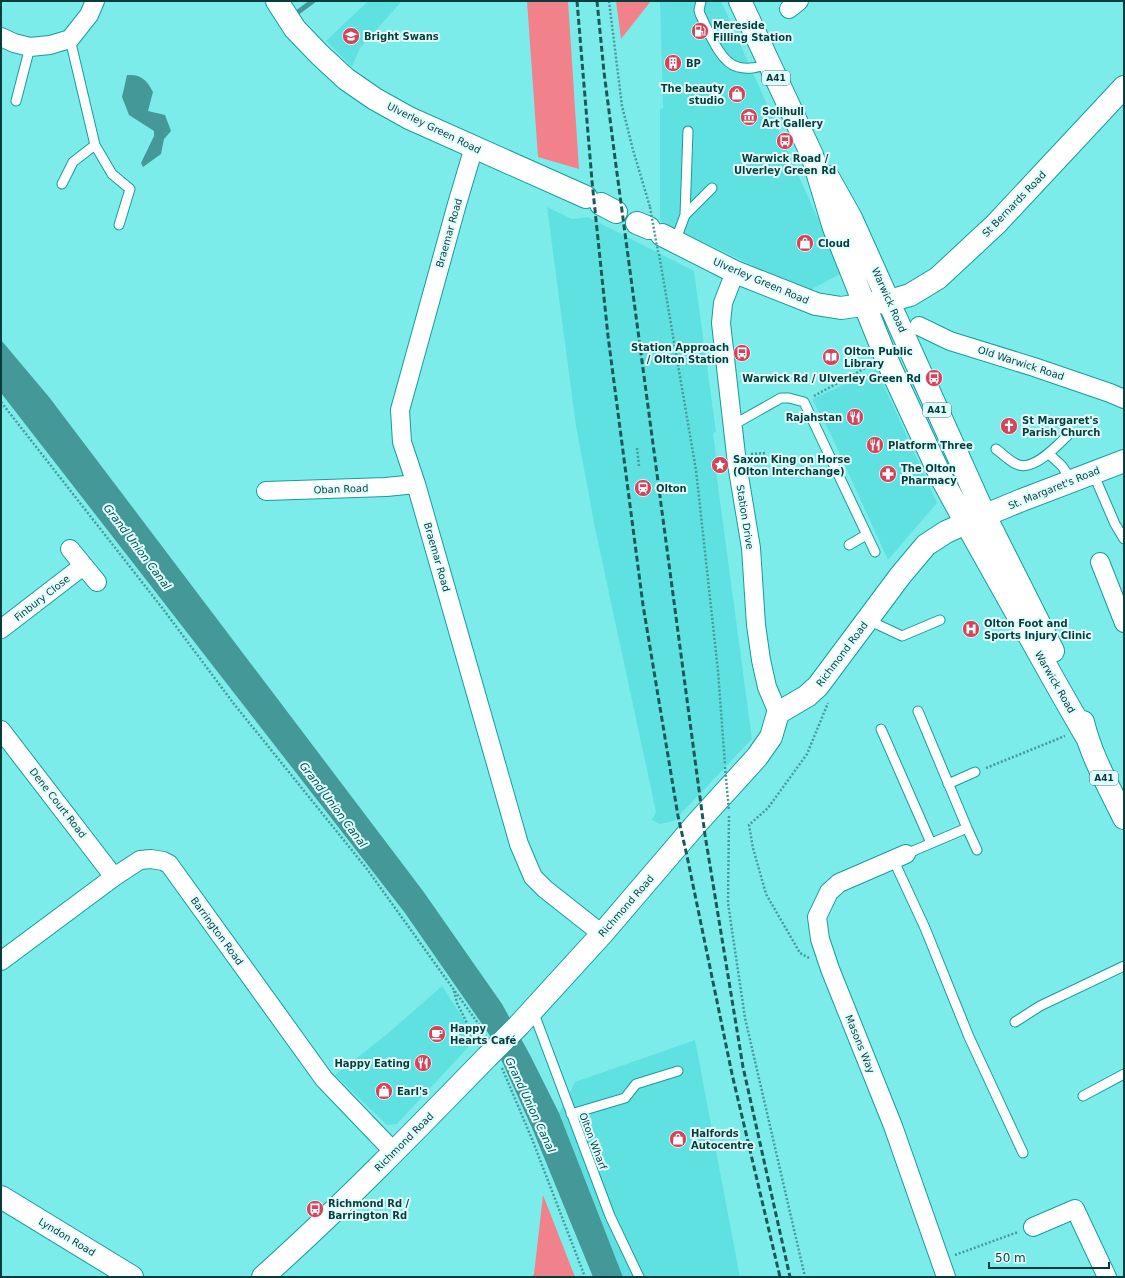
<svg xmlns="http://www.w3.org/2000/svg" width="1125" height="1278" font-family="'DejaVu Sans',sans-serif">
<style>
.built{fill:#60e1e1}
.forest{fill:#f1828c}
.water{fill:#449998}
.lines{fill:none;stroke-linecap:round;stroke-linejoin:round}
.stream{stroke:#449998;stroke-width:5}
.lane-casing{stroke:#199b9c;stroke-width:11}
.street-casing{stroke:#199b9c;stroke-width:20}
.secondary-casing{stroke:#199b9c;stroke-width:24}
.highway-casing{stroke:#199b9c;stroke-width:24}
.path{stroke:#469a99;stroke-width:2.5;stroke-dasharray:2 2;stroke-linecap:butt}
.lane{stroke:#fff;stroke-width:9}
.street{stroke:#fff;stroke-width:18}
.secondary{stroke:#fff;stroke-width:22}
.highway{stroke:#fff;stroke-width:22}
.rail{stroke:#1b5959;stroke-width:3;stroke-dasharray:6 3;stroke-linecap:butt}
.secondary-bridge-casing{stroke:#199b9c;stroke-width:24;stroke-linecap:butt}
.path-bridge{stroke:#469a99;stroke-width:2.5;stroke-dasharray:2 2;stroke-linecap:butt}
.secondary-bridge{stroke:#fff;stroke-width:22}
.labels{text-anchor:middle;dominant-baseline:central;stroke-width:4;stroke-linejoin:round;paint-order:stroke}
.shield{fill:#e1fefe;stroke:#497676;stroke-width:1}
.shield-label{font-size:9px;font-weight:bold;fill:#083c3c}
.poi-label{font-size:10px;font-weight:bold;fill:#083c3c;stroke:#e1fefe;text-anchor:start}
.street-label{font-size:10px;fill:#083c3c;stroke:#e1fefe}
.water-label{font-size:11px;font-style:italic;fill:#055252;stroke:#e1fefe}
</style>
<rect width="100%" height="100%" fill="#7ceceb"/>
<path class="built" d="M368,1H402L360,48L352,67L326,41Z
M660,1H721L842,273L810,290L768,273L660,221V109L663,108Z
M547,207L572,219L588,217L694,271L716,432L713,433L718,471H716L752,739L674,821L660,824L652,820L656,812L595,528L576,426Z
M877,370L937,503L888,560L831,435L812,399Z
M442,986L472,1032L473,1042L397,1124L387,1125L335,1075L386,1035Z
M695,1040L740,1277H623L559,1113L575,1082Z"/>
<path class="forest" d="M527,1H568L579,169L538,157Z
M616,1H651L621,39Z
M543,1195L575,1277H532L534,1274Z"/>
<path class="water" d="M127,75C141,74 147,80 153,92L148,111L165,115L171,131L164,139L161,154L143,167L141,163L154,136V131L129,115L122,97Z
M1,340L49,397L423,891L502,1004L530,1055L559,1113L623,1277H593L532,1128L491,1037L405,913L1,393Z"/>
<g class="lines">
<path class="stream" d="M298,12L313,1"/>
<defs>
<path id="lane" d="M701,1L699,10L700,14C708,30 720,63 738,67C749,70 759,67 769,64
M16,101L30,47
M95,145L112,174L130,189L119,225
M62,184L73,162L95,145L70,39
M685,215L712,188
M675,242L685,215L688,131
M733,425L781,398H789L804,402L875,552
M996,449C1003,454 1011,463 1019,465C1035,470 1058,445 1068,435
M1049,454L1062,466L1072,481
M1093,473L1115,524L1124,539
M849,545L866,535
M868,620L902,636L940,620
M918,711L967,828L977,850
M881,729L931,843
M948,784L975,772
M906,854L967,828
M893,859L925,928L969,1037L1023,1153
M533,1011L610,1216L639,1277
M1015,1022L1040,1006L1124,966
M1083,1096L1124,1074
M571,1114L625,1098L636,1084L678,1071"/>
<path id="street" d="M789,9L799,1
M1,37L14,43L30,47L50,45L70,39L89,15L95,1
M474,147L457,204L400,410L402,442L416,484L519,844L533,877L545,889L602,934
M735,272L723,303L721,323L737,464L751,548L756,625L761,660L767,687L778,713
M919,326L950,341L1034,367L1110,393L1124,399
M266,491L386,487L416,484
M70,549L97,582
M1100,562L1124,623
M1,629L83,566
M1,730L114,877
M906,854L839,883L829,892L817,917L820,939L830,969L893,1126L946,1277
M1,961L114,877L140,860L151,859L163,861L169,864L324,1079L394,1152
M1033,1227L1075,1209L1107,1277"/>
<path id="secondary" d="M277,1L295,29L320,55L346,79L375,99L409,118L586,197
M601,204L616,212
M637,223L649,228
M662,235L735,272L816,304L841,308L889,301L910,295L938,278L996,224L1124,87
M519,1025L602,934L697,823L757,757L771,737L778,713L807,696L818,686L900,576L926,545L946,532L966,523L1022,500L1124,461
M1,1197L132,1277
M263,1277C341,1207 414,1132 487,1057"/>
<path id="highway" d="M740,1L812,155L834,228L886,358L941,477L966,523L1059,689L1086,736
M828,177L851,218L985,516L1053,651
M1083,722C1091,756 1109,787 1124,818"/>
</defs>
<use href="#lane" class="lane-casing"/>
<use href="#street" class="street-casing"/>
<use href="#secondary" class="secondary-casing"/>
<use href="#highway" class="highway-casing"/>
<path class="path" d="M609,1L622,106L633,150L650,207
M659,254L696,470L718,671L725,765
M814,396L869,366
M1,402L163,609L234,704L367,869L485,1033
M637,448L639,466
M751,454L765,453
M986,768L1065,736
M729,816L728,903L745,1018L805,1277
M809,958L800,953L766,894L753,848L749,825L768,808L807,754L828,703
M454,991L457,1003L470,1029L473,1045
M502,1068L532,1139L585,1277
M955,1255L1018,1232"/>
<use href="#lane" class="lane"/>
<use href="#street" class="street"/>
<use href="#secondary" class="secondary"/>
<use href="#highway" class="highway"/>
<path class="rail" d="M577,1L592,181L608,336L643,605L678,816L687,856L732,1074L780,1277
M597,1L604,72L615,158L705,835L743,1067L790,1277"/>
<defs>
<path id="secondary-bridge" d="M487,1057L519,1025"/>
</defs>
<use href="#secondary-bridge" class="secondary-bridge-casing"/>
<path class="path-bridge" d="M650,207L658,252
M725,767L729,811"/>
<use href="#secondary-bridge" class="secondary-bridge"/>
</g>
<defs>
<symbol id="fuel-disc" viewBox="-11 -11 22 22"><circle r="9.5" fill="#d4445b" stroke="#e1fefe"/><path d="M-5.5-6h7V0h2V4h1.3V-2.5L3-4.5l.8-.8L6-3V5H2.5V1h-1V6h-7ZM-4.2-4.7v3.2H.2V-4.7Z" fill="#fff"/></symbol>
<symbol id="school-disc" viewBox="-11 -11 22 22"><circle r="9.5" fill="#d4445b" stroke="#e1fefe"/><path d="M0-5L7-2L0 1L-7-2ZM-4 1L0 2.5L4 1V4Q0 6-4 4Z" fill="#fff"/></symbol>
<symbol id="building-disc" viewBox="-11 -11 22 22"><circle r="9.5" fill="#d4445b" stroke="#e1fefe"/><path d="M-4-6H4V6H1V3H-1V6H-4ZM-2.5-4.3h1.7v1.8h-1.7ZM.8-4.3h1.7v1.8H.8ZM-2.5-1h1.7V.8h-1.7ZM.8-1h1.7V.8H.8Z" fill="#fff"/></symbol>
<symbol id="shop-disc" viewBox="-11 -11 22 22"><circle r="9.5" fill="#d4445b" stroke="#e1fefe"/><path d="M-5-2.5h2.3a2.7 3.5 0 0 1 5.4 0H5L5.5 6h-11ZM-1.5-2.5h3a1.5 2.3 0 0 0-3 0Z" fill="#fff"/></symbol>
<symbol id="museum-disc" viewBox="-11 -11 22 22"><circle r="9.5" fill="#d4445b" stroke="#e1fefe"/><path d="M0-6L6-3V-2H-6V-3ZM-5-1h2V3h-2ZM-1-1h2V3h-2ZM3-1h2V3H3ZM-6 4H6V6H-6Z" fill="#fff"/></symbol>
<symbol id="bus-disc" viewBox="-11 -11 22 22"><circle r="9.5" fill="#d4445b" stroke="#e1fefe"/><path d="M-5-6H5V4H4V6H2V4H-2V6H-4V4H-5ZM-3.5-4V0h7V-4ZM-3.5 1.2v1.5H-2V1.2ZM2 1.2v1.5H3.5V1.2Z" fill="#fff"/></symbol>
<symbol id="library-disc" viewBox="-11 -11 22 22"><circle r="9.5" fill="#d4445b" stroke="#e1fefe"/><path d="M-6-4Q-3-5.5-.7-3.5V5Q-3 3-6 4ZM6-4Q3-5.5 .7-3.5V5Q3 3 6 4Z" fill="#fff"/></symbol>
<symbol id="restaurant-disc" viewBox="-11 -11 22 22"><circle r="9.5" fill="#d4445b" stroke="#e1fefe"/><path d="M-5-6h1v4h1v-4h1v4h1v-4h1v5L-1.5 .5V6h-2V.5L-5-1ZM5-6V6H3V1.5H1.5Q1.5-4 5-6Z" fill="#fff"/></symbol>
<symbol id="church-disc" viewBox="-11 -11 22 22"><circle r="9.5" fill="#d4445b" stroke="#e1fefe"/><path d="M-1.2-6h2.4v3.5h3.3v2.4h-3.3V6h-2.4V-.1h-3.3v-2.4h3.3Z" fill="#fff"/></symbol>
<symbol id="sight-disc" viewBox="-11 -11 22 22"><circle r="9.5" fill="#d4445b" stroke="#e1fefe"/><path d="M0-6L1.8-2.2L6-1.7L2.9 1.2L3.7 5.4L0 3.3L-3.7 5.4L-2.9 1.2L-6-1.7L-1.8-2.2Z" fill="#fff"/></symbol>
<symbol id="pharmacy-disc" viewBox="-11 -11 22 22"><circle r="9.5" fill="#d4445b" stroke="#e1fefe"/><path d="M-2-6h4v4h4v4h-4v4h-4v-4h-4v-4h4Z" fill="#fff"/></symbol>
<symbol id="station-disc" viewBox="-11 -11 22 22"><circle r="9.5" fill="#d4445b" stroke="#e1fefe"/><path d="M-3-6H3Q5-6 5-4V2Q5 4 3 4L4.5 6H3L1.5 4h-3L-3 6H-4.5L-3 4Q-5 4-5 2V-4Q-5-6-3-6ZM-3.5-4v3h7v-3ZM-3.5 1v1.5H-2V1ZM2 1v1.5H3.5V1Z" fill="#fff"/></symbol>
<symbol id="hospital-disc" viewBox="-11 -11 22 22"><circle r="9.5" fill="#d4445b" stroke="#e1fefe"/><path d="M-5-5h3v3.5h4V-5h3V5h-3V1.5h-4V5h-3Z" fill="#fff"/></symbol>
<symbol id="cafe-disc" viewBox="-11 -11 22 22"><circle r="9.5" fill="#d4445b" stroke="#e1fefe"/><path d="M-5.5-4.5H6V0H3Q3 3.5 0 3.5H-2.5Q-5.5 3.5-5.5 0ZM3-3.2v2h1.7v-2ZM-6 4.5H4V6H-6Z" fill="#fff"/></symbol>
</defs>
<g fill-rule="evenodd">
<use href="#fuel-disc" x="690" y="21" width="20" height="20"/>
<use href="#school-disc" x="341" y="26" width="20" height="20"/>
<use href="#building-disc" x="663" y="53" width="20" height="20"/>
<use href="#shop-disc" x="727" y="84" width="20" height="20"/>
<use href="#museum-disc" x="739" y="107" width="20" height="20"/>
<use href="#bus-disc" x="775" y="131" width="20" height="20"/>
<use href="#shop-disc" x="795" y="233" width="20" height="20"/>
<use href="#bus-disc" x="732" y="343" width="20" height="20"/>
<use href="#library-disc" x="821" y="347" width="20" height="20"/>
<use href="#bus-disc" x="924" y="368" width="20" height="20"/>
<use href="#restaurant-disc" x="845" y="407" width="20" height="20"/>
<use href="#church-disc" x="999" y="416" width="20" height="20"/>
<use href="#restaurant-disc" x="865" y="435" width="20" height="20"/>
<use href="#sight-disc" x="710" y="455" width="20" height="20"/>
<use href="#pharmacy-disc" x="878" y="464" width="20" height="20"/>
<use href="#station-disc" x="633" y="478" width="20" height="20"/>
<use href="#hospital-disc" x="961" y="619" width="20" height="20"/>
<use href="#cafe-disc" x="427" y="1024" width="20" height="20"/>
<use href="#restaurant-disc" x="413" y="1053" width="20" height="20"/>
<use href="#shop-disc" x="374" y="1081" width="20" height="20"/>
<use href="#shop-disc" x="668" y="1129" width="20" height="20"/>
<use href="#bus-disc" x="305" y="1199" width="20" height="20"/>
</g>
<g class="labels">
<g class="shield">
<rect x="762" y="71" width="28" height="14" rx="3"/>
<rect x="923" y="403" width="28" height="14" rx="3"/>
<rect x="1090" y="771" width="28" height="14" rx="3"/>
</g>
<g class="shield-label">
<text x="776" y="78">A41</text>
<text x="937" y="410">A41</text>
<text x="1104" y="778">A41</text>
</g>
<g class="poi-label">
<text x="713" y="25">Mereside<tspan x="713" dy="12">Filling Station</tspan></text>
<text x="364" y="36">Bright Swans</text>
<text x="686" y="63">BP</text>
<text x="724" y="88" text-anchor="end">The beauty<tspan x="724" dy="12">studio</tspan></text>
<text x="762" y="111">Solihull<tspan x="762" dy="12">Art Gallery</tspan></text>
<text x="785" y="158" text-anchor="middle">Warwick Road /<tspan x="785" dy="12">Ulverley Green Rd</tspan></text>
<text x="818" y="243">Cloud</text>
<text x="729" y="347" text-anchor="end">Station Approach<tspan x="729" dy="12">/ Olton Station</tspan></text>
<text x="844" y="351">Olton Public<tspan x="844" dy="12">Library</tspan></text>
<text x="921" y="378" text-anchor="end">Warwick Rd / Ulverley Green Rd</text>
<text x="842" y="417" text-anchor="end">Rajahstan</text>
<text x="1022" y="420">St Margaret's<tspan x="1022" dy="12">Parish Church</tspan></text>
<text x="888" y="445">Platform Three</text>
<text x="733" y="459">Saxon King on Horse<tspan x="733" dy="12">(Olton Interchange)</tspan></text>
<text x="901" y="468">The Olton<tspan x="901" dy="12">Pharmacy</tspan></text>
<text x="656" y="488">Olton</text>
<text x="984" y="623">Olton Foot and<tspan x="984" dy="12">Sports Injury Clinic</tspan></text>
<text x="450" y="1028">Happy<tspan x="450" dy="12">Hearts Café</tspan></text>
<text x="410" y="1063" text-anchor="end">Happy Eating</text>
<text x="397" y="1091">Earl's</text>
<text x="691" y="1133">Halfords<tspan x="691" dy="12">Autocentre</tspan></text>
<text x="328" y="1203">Richmond Rd /<tspan x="328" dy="12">Barrington Rd</tspan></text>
</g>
<g class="street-label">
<text transform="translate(434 128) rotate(26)">Ulverley Green Road</text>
<text transform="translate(1014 204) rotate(-46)">St Bernards Road</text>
<text transform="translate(449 233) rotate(-74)">Braemar Road</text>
<text transform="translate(761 281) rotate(23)">Ulverley Green Road</text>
<text transform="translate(889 300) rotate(66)">Warwick Road</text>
<text transform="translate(1021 363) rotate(18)">Old Warwick Road</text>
<text transform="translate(1054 488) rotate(-22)">St. Margaret's Road</text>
<text transform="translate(341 489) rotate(-2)">Oban Road</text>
<text transform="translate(745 517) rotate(81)">Station Drive</text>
<text transform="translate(437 557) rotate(74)">Braemar Road</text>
<text transform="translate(42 598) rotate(-38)">Finbury Close</text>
<text transform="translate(842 654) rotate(-53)">Richmond Road</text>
<text transform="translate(1055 682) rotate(60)">Warwick Road</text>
<text transform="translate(58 803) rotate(52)">Dene Court Road</text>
<text transform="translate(626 906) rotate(-49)">Richmond Road</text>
<text transform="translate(217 931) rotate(54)">Barrington Road</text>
<text transform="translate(860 1044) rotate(68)">Masons Way</text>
<text transform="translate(593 1141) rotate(69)">Olton Wharf</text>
<text transform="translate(404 1142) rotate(-45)">Richmond Road</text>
<text transform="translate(67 1237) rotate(31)">Lyndon Road</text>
</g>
<g class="water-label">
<text transform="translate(137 547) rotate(53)">Grand Union Canal</text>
<text transform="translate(333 805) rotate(53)">Grand Union Canal</text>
<text transform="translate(530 1105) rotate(65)">Grand Union Canal</text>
</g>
</g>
<rect width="1125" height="1278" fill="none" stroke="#083c3c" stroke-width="4"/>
<path d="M989 1262v6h120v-6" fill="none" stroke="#083c3c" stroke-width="2"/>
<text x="995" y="1262" font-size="12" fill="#083c3c" stroke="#e1fefe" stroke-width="3" paint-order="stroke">50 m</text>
</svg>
